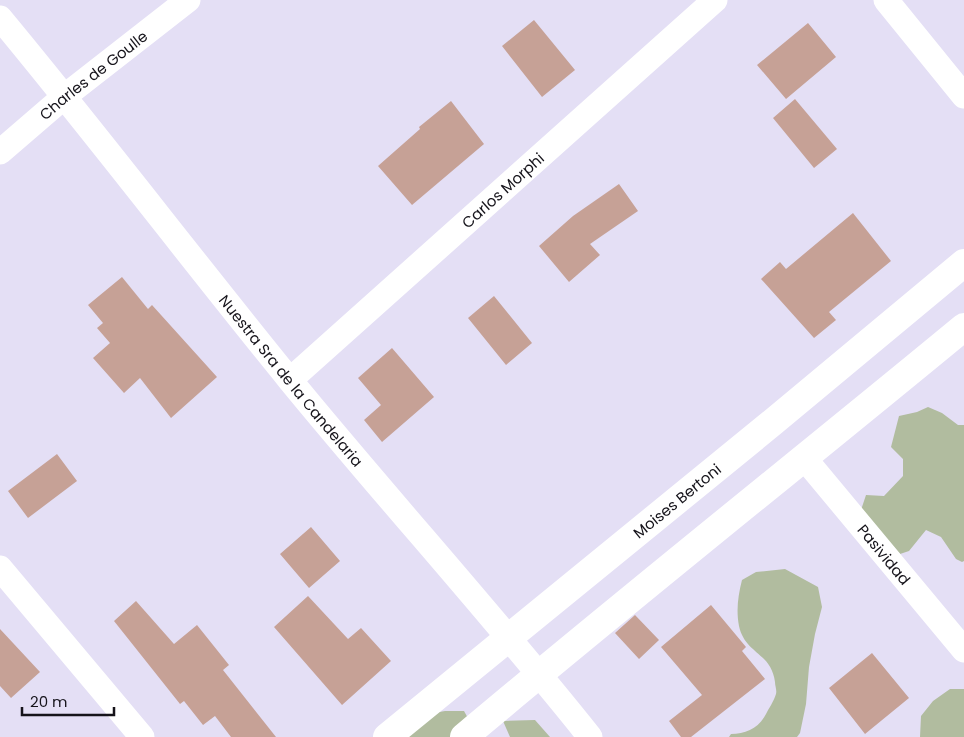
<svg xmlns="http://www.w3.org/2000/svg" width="964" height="737" font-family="Poppins,sans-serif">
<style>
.green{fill:#b1bc9f}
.building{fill:#c6a196}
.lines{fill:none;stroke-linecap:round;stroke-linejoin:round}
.minor{stroke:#fff;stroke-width:25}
.tertiary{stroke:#fff;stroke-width:28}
.labels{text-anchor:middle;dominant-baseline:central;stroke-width:4.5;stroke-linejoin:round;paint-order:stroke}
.street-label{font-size:15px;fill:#15131a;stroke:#e4dff5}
</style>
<rect width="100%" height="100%" fill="#e4dff5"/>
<path class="green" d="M928,407L942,413L958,425H964V561L962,562L956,559L941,537L926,530L909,551L900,554L861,510L866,495L884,496L903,476V459L891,447L899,416L917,412Z
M785,569L818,587L822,607L815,634L809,667L806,704L800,733L797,737H729L731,734C746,734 759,728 766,714C769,708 774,701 776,694C777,690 775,686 775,682C771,652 745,654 739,626C736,610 738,596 742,580L756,572Z
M950,689H964V737H920L921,716L933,701Z
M445,711H464L469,720L461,737H375L423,715Z
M535,720L550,737H510L503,721Z"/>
<path class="building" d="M534,20L575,70L542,97L502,46Z
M808,23L836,57L786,99L757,65Z
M795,99L837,149L814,168L773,118Z
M451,101L484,144L412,205L378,166L420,129L419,127Z
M619,184L638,211L590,244L600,255L569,282L539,246L573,216Z
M853,213L891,261L829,312L836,320L814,338L761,279L780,262L786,269Z
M122,277L148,309L152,305L217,377L171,418L140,378L124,393L93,358L110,343L97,328L103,323L88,305Z
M494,296L532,343L506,365L468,318Z
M392,348L434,397L382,442L364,420L381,405L358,378Z
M57,454L77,481L28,518L8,491Z
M311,527L340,561L309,588L280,554Z
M308,596L348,639L361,628L391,661L342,705L274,627Z
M136,601L174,644L197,625L229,665L223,670L276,737H231L215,716L203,725L184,701L180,704L114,621Z
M711,605L746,647L742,651L765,679L691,737H681L669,721L702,695L661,647Z
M635,615L659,640L639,659L615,633Z
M0,629L40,672L11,698L0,686Z
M872,653L909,698L865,734L829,688Z"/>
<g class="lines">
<g class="minor">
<path d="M886,0L964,96"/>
<path id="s1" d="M0,18C98,136 192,260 289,379C388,500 493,615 590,737"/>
<path id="s2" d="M0,152L65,96L188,0"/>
<path id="s3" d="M290,380L715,0"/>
<path id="s4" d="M805,459L964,650"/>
<path d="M0,568L142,737"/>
</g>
<g class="tertiary">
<path id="s5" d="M387,737L773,422L964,263"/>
<path d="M464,737C629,598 798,464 964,327"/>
</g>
</g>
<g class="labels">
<g class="street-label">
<text stroke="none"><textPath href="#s2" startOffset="121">Charles de Goulle</textPath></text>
<text stroke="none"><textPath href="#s3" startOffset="285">Carlos Morphi</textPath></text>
<text stroke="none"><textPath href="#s1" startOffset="465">Nuestra Sra de la Candelaria</textPath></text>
<text stroke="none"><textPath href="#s5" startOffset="374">Moises Bertoni</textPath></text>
<text stroke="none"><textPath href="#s4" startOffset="124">Pasividad</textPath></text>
</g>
</g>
<path d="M22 707v8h92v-8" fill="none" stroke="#15131a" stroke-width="2.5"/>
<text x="30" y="707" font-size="15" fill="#15131a" stroke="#e4dff5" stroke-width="4" paint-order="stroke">20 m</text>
</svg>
